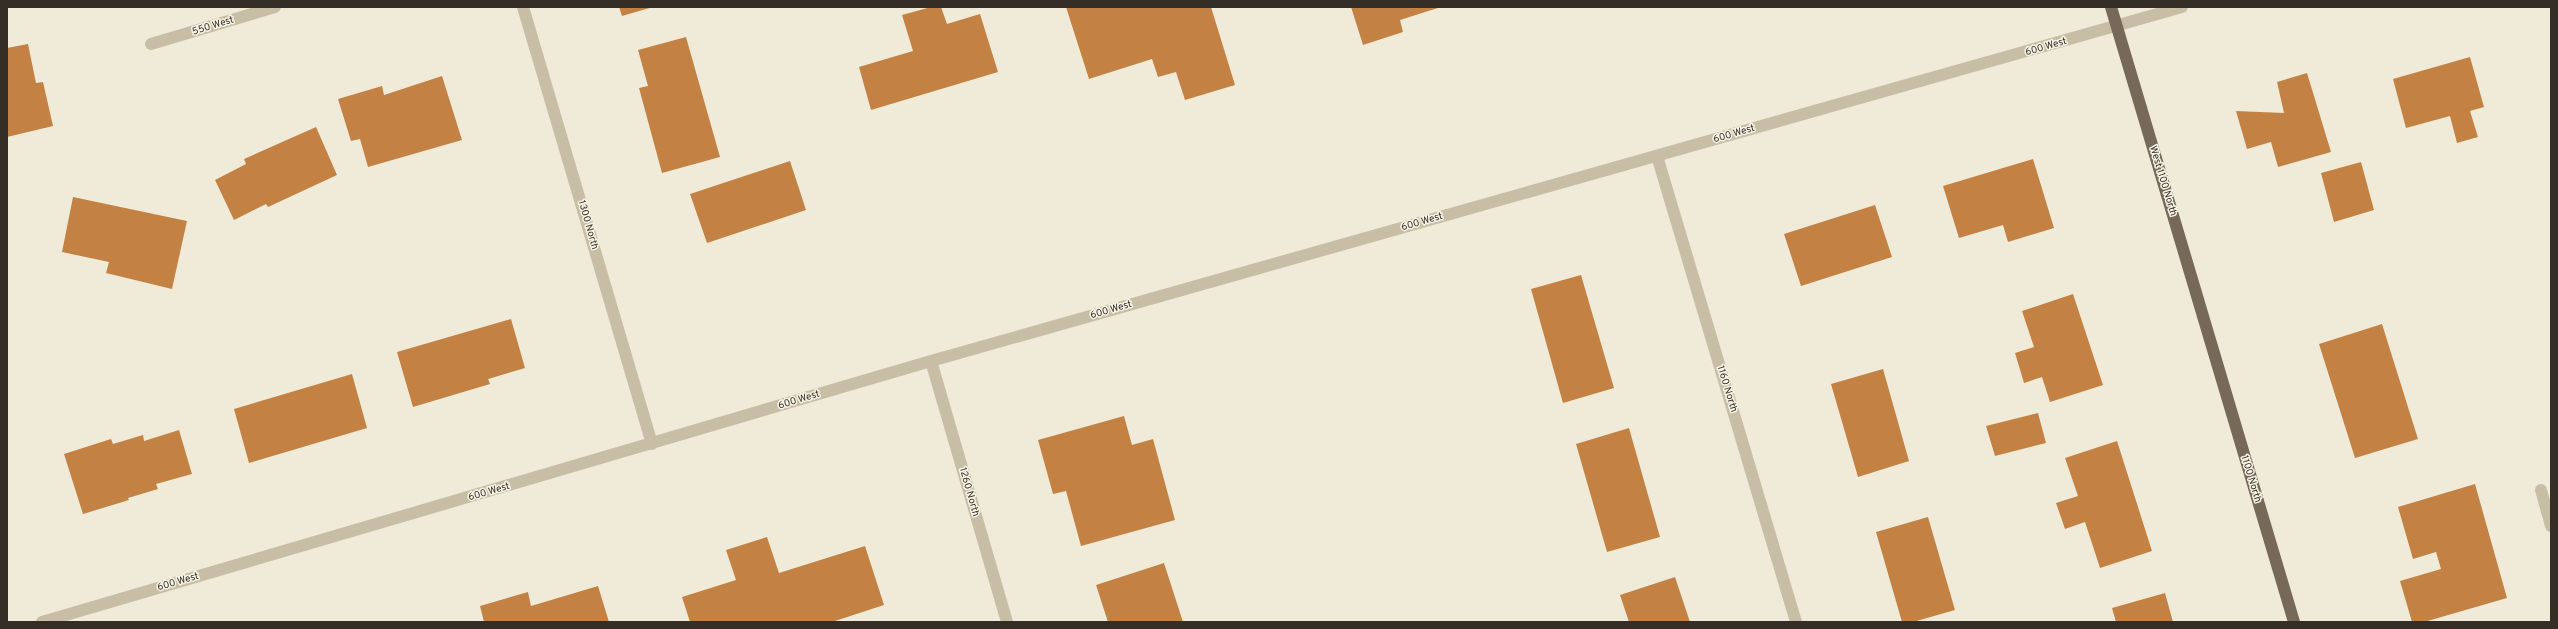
<svg xmlns="http://www.w3.org/2000/svg" width="2558" height="629" font-family="Overpass,sans-serif">
<style>
.building{fill:#c38244}
.lines{fill:none;stroke-linecap:round;stroke-linejoin:round}
.minor{stroke:#c8bea5;stroke-width:12}
.major{stroke:#766958;stroke-width:12}
.labels{text-anchor:middle;dominant-baseline:central;stroke-width:3;stroke-linejoin:round;paint-order:stroke}
.street-label{font-size:10px;fill:#342e26;stroke:#f8f4e5}
</style>
<rect width="100%" height="100%" fill="#f0ebd9"/>
<path class="building" d="M619,7H653L622,16Z
M931,7H941L947,24L980,14L998,72L871,110L859,67L913,51L902,15Z
M1066,7H1211L1235,85L1185,100L1176,72L1158,77L1152,59L1089,79Z
M1351,7H1441L1400,20L1403,32L1363,45Z
M686,37L720,157L662,173L639,88L648,86L638,50Z
M28,44L36,83L43,82L53,126L7,137V48Z
M2470,57L2484,107L2470,111L2478,137L2457,143L2450,116L2406,128L2393,79Z
M2307,73L2331,152L2278,167L2271,142L2247,149L2236,111L2284,113L2277,82Z
M442,76L462,140L368,167L360,139L351,141L338,99L382,86L384,95Z
M316,127L337,175L268,207L266,204L234,220L215,180L246,164L244,159Z
M2033,159L2054,228L2008,242L2003,225L1959,238L1943,186Z
M790,161L806,210L707,243L690,194Z
M2361,162L2374,210L2334,222L2321,173Z
M73,197L187,221L172,289L106,273L109,262L62,252Z
M1875,205L1892,257L1801,286L1784,234Z
M1581,275L1614,388L1563,403L1531,289Z
M2073,294L2103,385L2050,402L2042,377L2024,383L2015,353L2034,347L2022,311Z
M511,319L525,368L488,379L490,384L413,407L397,352Z
M2382,324L2418,439L2355,458L2319,344Z
M1883,369L1909,461L1858,477L1831,384Z
M352,374L367,428L249,463L234,409Z
M2038,413L2046,443L1995,456L1986,426Z
M1124,416L1132,445L1153,439L1175,520L1081,546L1066,491L1053,494L1038,440Z
M1629,428L1660,537L1607,552L1576,444Z
M179,430L192,474L156,484L158,489L128,498L129,500L83,514L64,454L111,439L113,444L143,435L144,441Z
M2117,441L2152,551L2100,568L2085,522L2065,529L2056,503L2078,496L2065,458Z
M2475,484L2507,598L2424,622H2412L2400,581L2441,569L2436,552L2413,559L2398,507Z
M1928,517L1955,610L1913,622H1902L1876,532Z
M767,537L779,573L865,546L884,605L832,622H690L682,597L736,580L726,550Z
M1164,563L1183,622H1108L1096,585Z
M1675,577L1690,622H1629L1620,595Z
M598,586L609,622H484L480,606L528,592L531,606Z
M2165,593L2173,622H2116L2112,608Z"/>
<g class="lines">
<path class="minor" d="M523,7L652,444
M151,44L275,7
M1657,156L1796,622
M931,361L1007,622
M2541,490L2551,526
M42,622L931,361L2182,7"/>
<path class="major" d="M2111,7L2294,622"/>
</g>
<g class="labels">
<g class="street-label">
<text transform="translate(213 26) rotate(-17)">550 West</text>
<text transform="translate(2046 47) rotate(-16)">600 West</text>
<text transform="translate(1734 134) rotate(-16)">600 West</text>
<text transform="translate(2163 181) rotate(73)">West 1100 North</text>
<text transform="translate(1422 222) rotate(-16)">600 West</text>
<text transform="translate(588 225) rotate(74)">1300 North</text>
<text transform="translate(1111 310) rotate(-16)">600 West</text>
<text transform="translate(1727 389) rotate(73)">1160 North</text>
<text transform="translate(799 400) rotate(-17)">600 West</text>
<text transform="translate(2251 479) rotate(73)">1100 North</text>
<text transform="translate(489 492) rotate(-16)">600 West</text>
<text transform="translate(969 492) rotate(74)">1260 North</text>
<text transform="translate(178 582) rotate(-16)">600 West</text>
</g>
</g>
<rect width="2558" height="629" fill="none" stroke="#342e26" stroke-width="16"/>
</svg>
